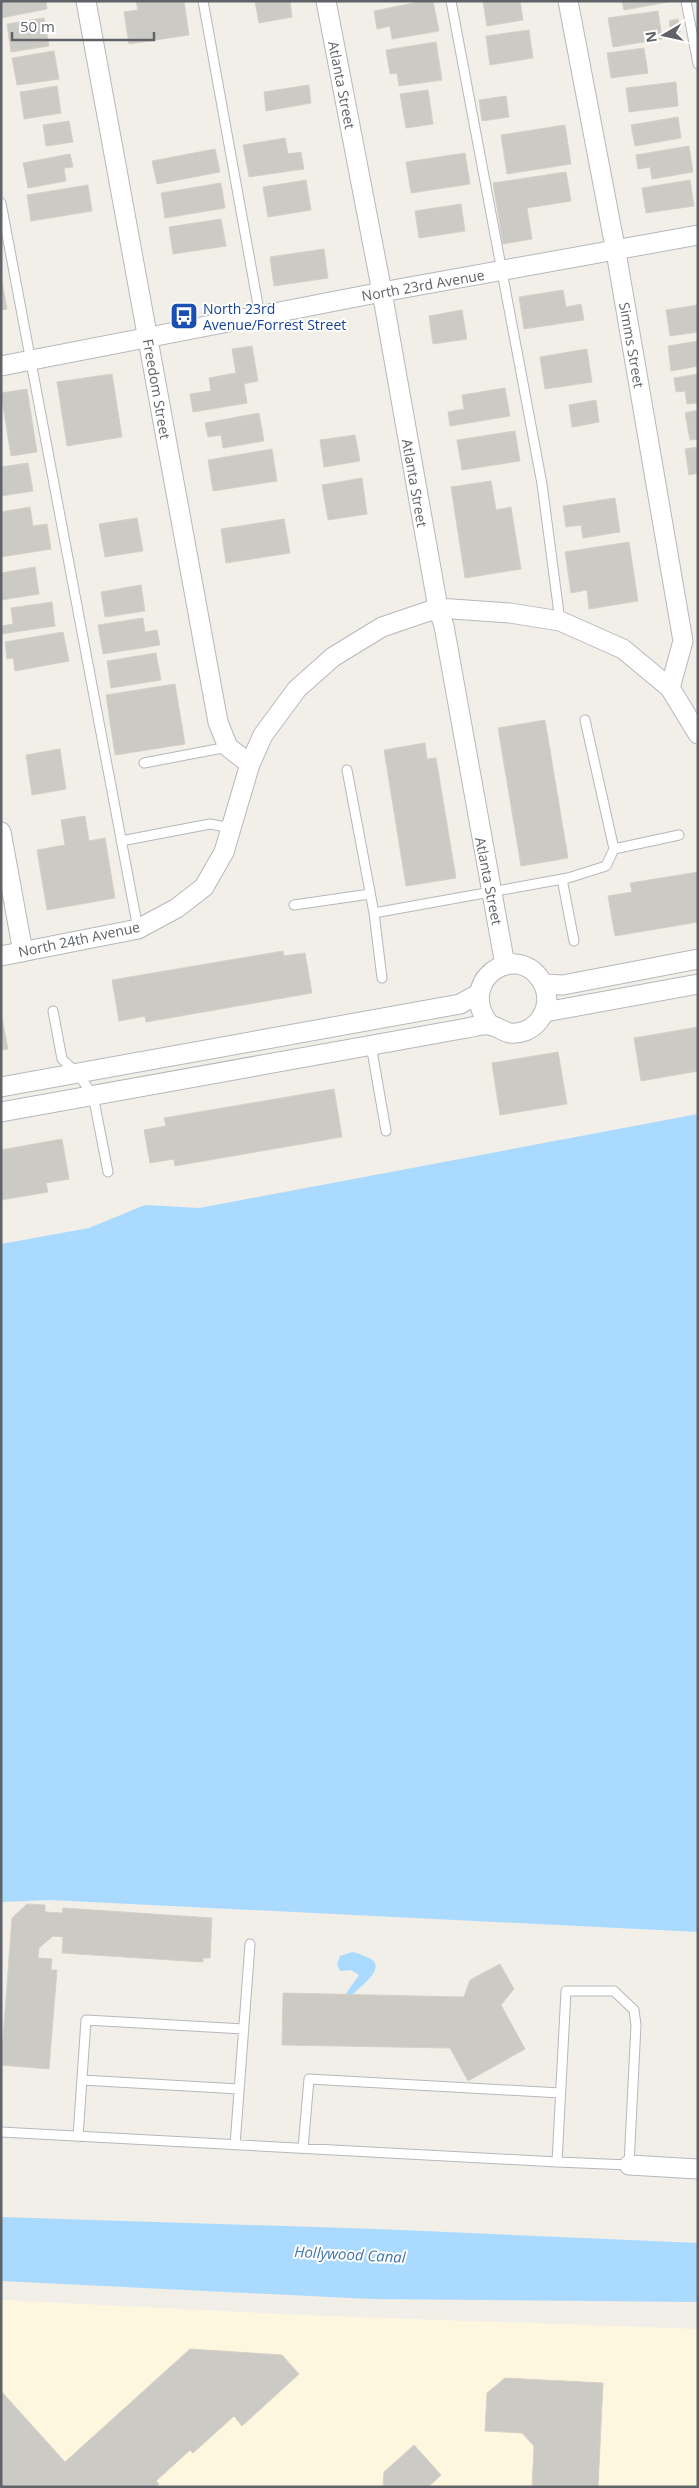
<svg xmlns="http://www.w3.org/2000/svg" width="699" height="2488" font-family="'Open Sans',sans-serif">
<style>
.commercial{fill:#fef7e0}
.water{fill:#aadaff}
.building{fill:#cccac5;stroke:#d6d1c6}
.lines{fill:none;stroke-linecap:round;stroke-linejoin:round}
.lane-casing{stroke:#b5b8bc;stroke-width:11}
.street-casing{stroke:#b5b8bc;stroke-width:21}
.lane{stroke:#fff;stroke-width:9}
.street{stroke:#fff;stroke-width:19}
.labels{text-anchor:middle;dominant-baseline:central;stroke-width:4;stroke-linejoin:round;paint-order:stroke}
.street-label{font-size:14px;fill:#5f6368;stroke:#fff}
.transit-label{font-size:14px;fill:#164399;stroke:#fff;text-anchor:start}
.water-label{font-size:15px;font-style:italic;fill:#4174aa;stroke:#fff}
</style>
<rect width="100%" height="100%" fill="#f1efe8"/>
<path class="commercial" d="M1,2300L299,2315L698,2329V2487H1Z"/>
<path class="water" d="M698,1114V1932L50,1900L1,1902V1244L89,1228L145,1205L199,1208Z
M352,1952C359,1953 361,1955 367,1957C390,1966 361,1986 352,1995H345L359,1975L351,1970L340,1971L337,1964L340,1956Z
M1,2217L377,2229L698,2243V2302L371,2299L1,2281Z"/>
<path class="building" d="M1,1H46L47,9L1,18Z
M136,1H184L189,35L129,44L124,12L138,10Z
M255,1H290L292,17L259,23Z
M424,1H433L439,31L392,39L390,26L377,29L374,11Z
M483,1H520L523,20L487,26Z
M622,1H667L668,2L624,10Z
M658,11L662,39L613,47L608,18Z
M44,18L49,46L11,52L7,24Z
M678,19L680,32L671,34L669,21Z
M529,30L533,58L490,65L486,36Z
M436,42L442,80L399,86L397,73L390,74L386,50Z
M644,48L648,73L611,78L607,53Z
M54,51L59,79L17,85L12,58Z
M676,82L678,106L629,112L626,88Z
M309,85L311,103L266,111L264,92Z
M57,86L61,113L24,119L20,92Z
M428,90L433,124L406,128L400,94Z
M506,96L509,117L482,121L479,100Z
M678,117L681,138L635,146L631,125Z
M69,121L73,142L46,146L43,125Z
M565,125L571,164L507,174L501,135Z
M285,138L288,154L301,152L304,169L249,177L243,145Z
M689,146L693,172L652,179L650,167L638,169L636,155Z
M215,149L220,172L157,184L152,161Z
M465,153L470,184L411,193L406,162Z
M70,154L73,167L64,168L66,181L28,188L23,163Z
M566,172L571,201L527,208L532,239L503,244L493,183Z
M306,180L311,210L268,217L263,187Z
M690,180L694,206L646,213L642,188Z
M221,183L225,208L165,218L161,193Z
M88,185L92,211L31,221L27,195Z
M461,204L465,231L419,238L415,211Z
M221,219L226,246L173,254L169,227Z
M324,249L328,278L274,286L270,257Z
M1,276L7,309L1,310Z
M563,290L566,307L581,304L584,320L524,329L519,297Z
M698,305V332L670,336L666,310Z
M462,310L467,339L433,344L429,316Z
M698,341V366L671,371L668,346Z
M252,346L258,381L244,384L247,403L193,412L190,394L211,391L209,378L236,373L232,349Z
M587,349L592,382L545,389L540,357Z
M112,374L122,437L67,446L57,382Z
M698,374V403L687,404L685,391L676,392L674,378Z
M505,388L510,416L450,426L448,412L464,409L462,395Z
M27,389L37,452L11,456L1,393Z
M596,400L599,422L572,427L569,405Z
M698,410V439L690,440L685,413Z
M259,413L264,441L223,448L221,435L208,437L205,423Z
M515,431L520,461L462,470L457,440Z
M355,435L360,461L324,467L320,440Z
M698,447V473L689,475L685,449Z
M272,449L277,481L213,491L208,460Z
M28,463L33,491L1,496V467Z
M362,478L367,514L328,520L322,485Z
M491,481L496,510L511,507L521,569L465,578L451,487Z
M615,498L620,532L583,538L581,525L566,527L563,506Z
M30,507L33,526L47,524L51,549L1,557V512Z
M137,518L143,551L105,557L99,524Z
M284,519L290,553L226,563L221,529Z
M629,542L638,601L589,609L587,590L571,593L565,552Z
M35,567L39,594L1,600V573Z
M141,585L145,611L105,617L101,592Z
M52,602L55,626L1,634V626L13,624L11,608Z
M143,618L145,632L157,630L160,645L103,654L98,625Z
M63,632L69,661L15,671L13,658L7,659L5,642Z
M156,653L161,680L111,688L107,661Z
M175,684L185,744L115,755L106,695Z
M545,720L568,858L521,866L498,728Z
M425,743L427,759L436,758L456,878L406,886L384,750Z
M60,749L66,789L32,795L26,755Z
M85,816L89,841L105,838L115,898L47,910L37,850L65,845L61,820Z
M698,872V922L615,936L608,896L632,892L630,883Z
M283,951L284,956L305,953L312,993L146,1022L145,1016L119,1021L112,980Z
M1,1013L8,1049L1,1050Z
M698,1027V1071L641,1081L634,1038Z
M558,1052L567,1104L500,1115L492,1063Z
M334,1089L342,1137L175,1166L174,1159L150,1163L144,1130L166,1126L164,1118Z
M62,1139L69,1179L46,1183L48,1192L1,1200V1150Z
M27,1904L45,1905V1912L62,1913L63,1908L212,1918L210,1958H203V1962L62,1953L63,1937L53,1936L39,1948L38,1958L52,1959L51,1970H57L49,2069L1,2065L12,1918Z
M500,1964L514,1989L501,2005L525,2049L468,2081L450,2048L282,2045L283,1993L464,1997L470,1980Z
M190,2349L282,2355L299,2374L242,2426L234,2416L193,2453L190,2450L156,2481L159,2484L155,2487H1V2391L65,2462Z
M505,2378L603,2383L598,2487H532L534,2446L522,2433L485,2431L487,2393Z
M414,2445L441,2475L428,2487H383L384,2472Z"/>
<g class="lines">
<defs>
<path id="lane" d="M203,1L260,316
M451,1L542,484L560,621
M686,1L698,64
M1,203L138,929
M144,763L228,747
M347,770L374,913L568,878L606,866L614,849L585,720
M121,841L210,824L231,828
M614,849L679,835
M562,879L574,941
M294,905L370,894
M374,913L382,978
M53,1011L62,1059L77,1073L93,1095L108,1172
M371,1045L386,1131
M82,2080L239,2089
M1,2132L557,2162L629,2165L636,2025L634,2010L614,1991H566L557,2162
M78,2137L86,2020L244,2029
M235,2145L250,1944
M303,2148L309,2079L560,2093"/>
<path id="street" d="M86,1L218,722L228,747L250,764
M326,1L382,292L438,608L444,626L505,965
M568,1L616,252L683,641L670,688
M1,366L382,292L698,235
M1,832L23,952
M1,956L138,929L177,908L204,887L224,852L250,764L263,735L297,689L333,657L382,627L438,608L510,613L560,621L623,649L670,688L698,734
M544,984L563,985L698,959
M545,1012L698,984
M1,1087L460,1004L478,994
M1,1112L467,1028C473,1027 482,1024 489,1025C503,1027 505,1038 525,1031C536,1027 544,1016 546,1006C548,997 546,988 541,980C515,940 455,982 490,1025
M629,2165L698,2169"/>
</defs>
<use href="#lane" class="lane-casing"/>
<use href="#street" class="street-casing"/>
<use href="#lane" class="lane"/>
<use href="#street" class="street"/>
</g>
<defs>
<symbol id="bus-square" viewBox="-11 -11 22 22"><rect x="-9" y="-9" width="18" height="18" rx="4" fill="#1a4fb4" stroke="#fff"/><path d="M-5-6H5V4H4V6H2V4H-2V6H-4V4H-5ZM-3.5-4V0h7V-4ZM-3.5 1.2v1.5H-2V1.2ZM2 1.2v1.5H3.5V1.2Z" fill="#fff"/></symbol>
</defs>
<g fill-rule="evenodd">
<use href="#bus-square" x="168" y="300" width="32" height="32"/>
</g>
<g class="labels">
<g class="street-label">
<text transform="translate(342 85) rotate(79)">Atlanta Street</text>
<text transform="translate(423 285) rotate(-10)">North 23rd Avenue</text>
<text transform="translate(632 345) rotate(80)">Simms Street</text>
<text transform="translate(157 389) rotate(80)">Freedom Street</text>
<text transform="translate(415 483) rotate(80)">Atlanta Street</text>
<text transform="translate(489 881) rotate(79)">Atlanta Street</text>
<text transform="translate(79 939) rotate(-12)">North 24th Avenue</text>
</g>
<g class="transit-label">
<text x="203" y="308">North 23rd<tspan x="203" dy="16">Avenue/Forrest Street</tspan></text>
</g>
<g class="water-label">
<text transform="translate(350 2254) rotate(3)">Hollywood Canal</text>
</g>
</g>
<rect width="699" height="2488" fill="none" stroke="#5f6368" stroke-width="5"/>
<g transform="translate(664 35) rotate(261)" stroke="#ffffff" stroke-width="4" paint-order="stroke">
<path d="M0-4L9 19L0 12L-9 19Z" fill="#5f6368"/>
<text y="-8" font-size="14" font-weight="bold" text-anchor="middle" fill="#5f6368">N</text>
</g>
<path d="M12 32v8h142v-8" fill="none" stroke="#5f6368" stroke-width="2.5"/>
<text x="20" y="32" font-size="15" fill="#5f6368" stroke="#ffffff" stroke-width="4" paint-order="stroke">50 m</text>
</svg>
